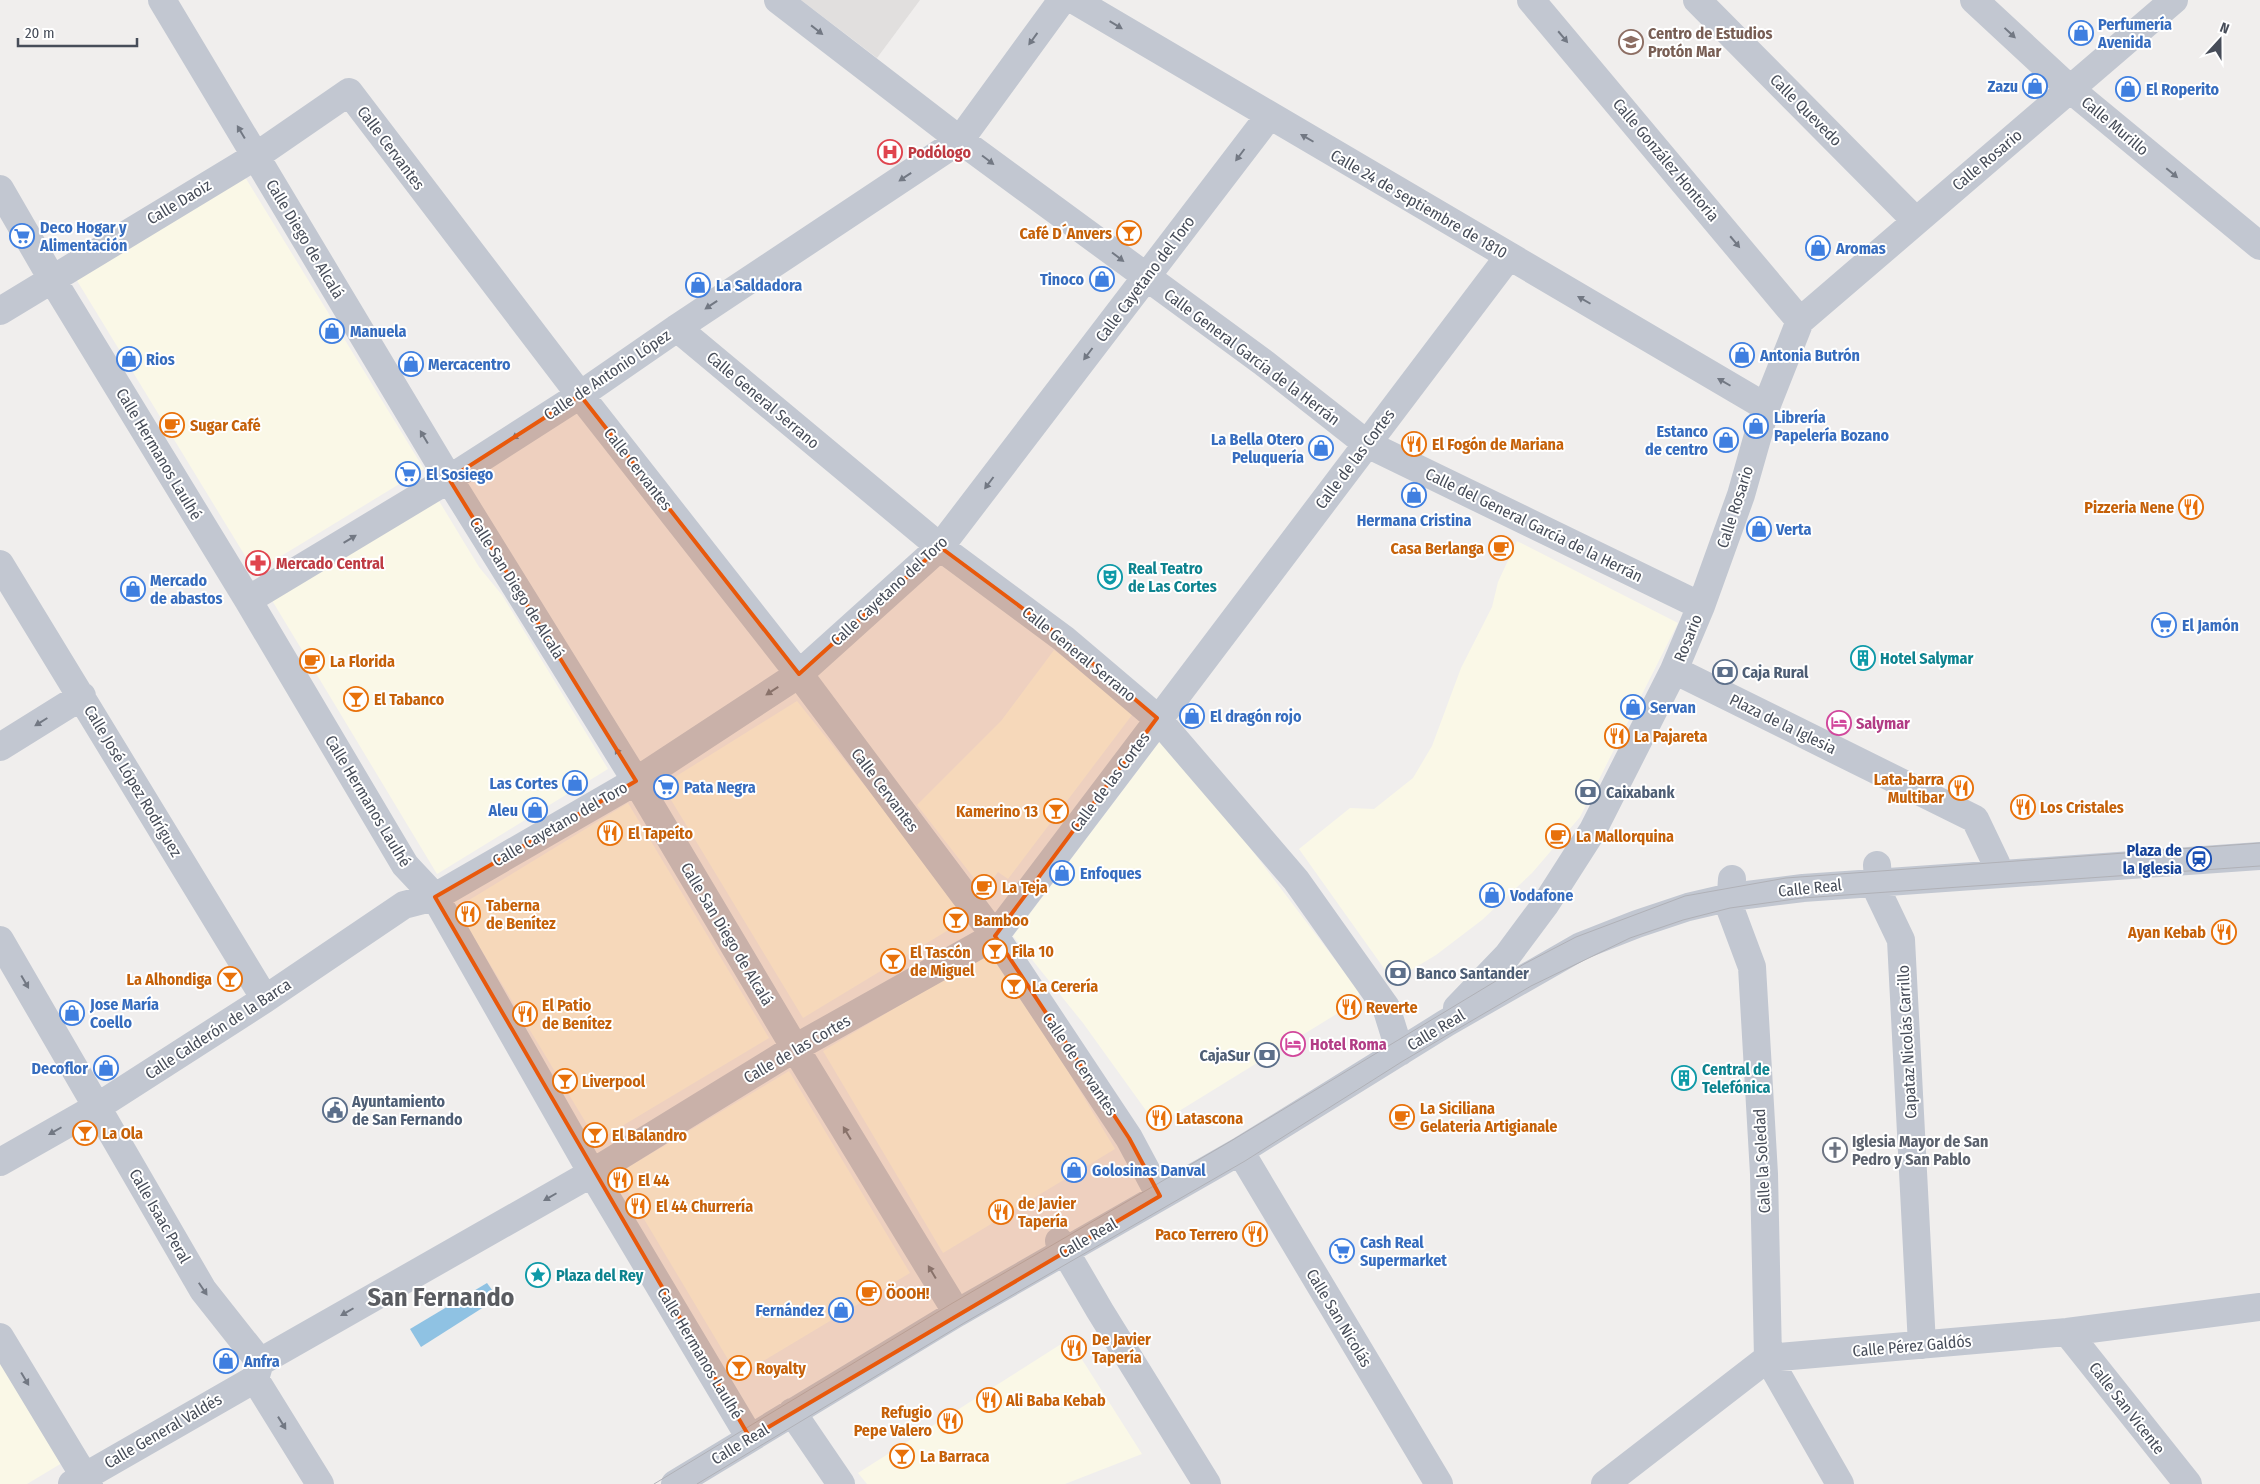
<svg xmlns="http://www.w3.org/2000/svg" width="2260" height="1484" font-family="'Fira Sans Condensed',sans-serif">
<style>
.commercial{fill:#faf8e7}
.education{fill:#e1dfde}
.water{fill:#8fc2e3}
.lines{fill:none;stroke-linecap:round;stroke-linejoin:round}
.minor{stroke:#c2c7d1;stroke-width:28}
.tram{stroke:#b0b1b7;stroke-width:1}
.oneway{fill:#727883}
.marked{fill:#e8590c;fill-opacity:0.2;stroke:#e8590c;stroke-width:4;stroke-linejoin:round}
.labels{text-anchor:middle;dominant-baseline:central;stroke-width:4;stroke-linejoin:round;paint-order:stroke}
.shop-label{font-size:16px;font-weight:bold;fill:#366cbe;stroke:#fff;text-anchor:start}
.education-label{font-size:16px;font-weight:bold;fill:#785e54;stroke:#fff;text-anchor:start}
.street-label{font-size:16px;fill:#474d59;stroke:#fff}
.health-label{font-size:16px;font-weight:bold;fill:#be3a42;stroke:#fff;text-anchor:start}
.food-label{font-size:16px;font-weight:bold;fill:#c56008;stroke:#fff;text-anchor:start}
.culture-label{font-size:16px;font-weight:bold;fill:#0d838f;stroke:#fff;text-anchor:start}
.service-label{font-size:16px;font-weight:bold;fill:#4e5e75;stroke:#fff;text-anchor:start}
.hotel-label{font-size:16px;font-weight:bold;fill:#b23c85;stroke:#fff;text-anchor:start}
.transit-label{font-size:16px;font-weight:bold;fill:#164399;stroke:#fff;text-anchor:end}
.worship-label{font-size:16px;font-weight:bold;fill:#5b616d;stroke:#fff;text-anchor:start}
.town-label{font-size:26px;font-weight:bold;fill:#5a5c61;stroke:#fff}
</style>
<rect width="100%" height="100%" fill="#f0eeed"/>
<path class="commercial" d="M245,177L424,469L255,572L76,279Z
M436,496L479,567L502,595L608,769L437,874L270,597Z
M1517,541L1678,623L1580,817L1532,873L1482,920L1436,955L1393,981L1299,849L1350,808L1374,809L1413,778L1432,746L1461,668L1492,607L1498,582Z
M1054,650L1135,711L1008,879L998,872L984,891L917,805L1001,721Z
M797,701L942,882L965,920L803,1018L662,785Z
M1160,741L1238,832L1358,990L1359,995L1356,1002L1158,1124L1155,1123L1083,1023L1013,936Z
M628,803L769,1038L597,1141L456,908Z
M994,949L1115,1149L943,1253L823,1051Z
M789,1071L910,1273L738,1376L617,1174Z
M1069,1339L1142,1454L1065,1484H867L858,1473Z
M0,1359L62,1463L27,1484H0Z"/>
<path class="education" d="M801,0H920L877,58Z"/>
<path class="water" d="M487,1283L498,1298L421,1347L410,1329Z"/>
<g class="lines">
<path class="minor" d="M162,0L449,479L636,781L795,1048L957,1313
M778,0L960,140L1264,363L1367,444L1701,606
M1074,0L1766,407
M1531,0L1800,321
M1697,0L1915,220
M1974,0L2070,89L2260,246
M0,189L52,279L248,600L405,865L435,897L592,1173L750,1438
M0,311L256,156L349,92L580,395L799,674L995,936L1129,1138L1160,1196
M677,328L940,547L1064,639L1157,718L1296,880L1386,1007L1400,1052
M0,564L265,999
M248,600L449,479L580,395L677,328L960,140L1062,0
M1674,670L1701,606L1741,495L1766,407L1800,321L2174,0
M0,747L82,696
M1877,865L1879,894L1901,940L1922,1345
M1732,879L1730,908L1752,967L1764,1174L1768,1358L1840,1484
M0,940L203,1290L260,1362L255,1379L320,1484
M1457,1008L1507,956L1545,905L1593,830L1674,670L1975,819L1996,863L1998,873
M1240,1151L1439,1484
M0,1162L97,1107L265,999L404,905L435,897L636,781L799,674L940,547L1269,116
M1059,1241L1100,1311L1207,1484
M2067,1332L2188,1484
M0,1337L89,1484
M260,1362L592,1173L795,1048L995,936L1509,256
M792,1412L841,1484
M72,1484L255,1379
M675,1484L957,1313L1240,1151L1446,1023L1581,946L1637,924L1688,907L1731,897L1803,888L2260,856
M1605,1484L1768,1358L2067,1332L2260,1307"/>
<path class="tram" d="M654,1484L951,1304L1231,1141L1524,964L1576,937L1685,896L1786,878L2260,843
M697,1484L964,1323L1245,1161L1403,1061L1531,986L1630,938L1683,920L1730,908L1802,898L2260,866"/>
</g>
<defs><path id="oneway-solid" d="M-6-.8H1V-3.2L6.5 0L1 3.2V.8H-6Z" transform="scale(1.25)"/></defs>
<g class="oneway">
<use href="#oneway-solid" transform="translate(1116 25) rotate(31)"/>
<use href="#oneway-solid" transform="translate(817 30) rotate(38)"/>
<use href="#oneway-solid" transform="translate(2010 33) rotate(43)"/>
<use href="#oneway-solid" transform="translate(1563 37) rotate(50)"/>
<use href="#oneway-solid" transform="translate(1033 39) rotate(126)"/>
<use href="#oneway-solid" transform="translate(241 132) rotate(-121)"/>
<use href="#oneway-solid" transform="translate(1307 138) rotate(-150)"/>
<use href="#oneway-solid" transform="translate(1240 155) rotate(127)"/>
<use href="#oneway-solid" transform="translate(988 160) rotate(37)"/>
<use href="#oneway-solid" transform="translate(2172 173) rotate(40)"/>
<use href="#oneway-solid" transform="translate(905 177) rotate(146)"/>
<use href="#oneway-solid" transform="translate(1735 242) rotate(50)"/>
<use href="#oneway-solid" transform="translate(1118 257) rotate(37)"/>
<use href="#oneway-solid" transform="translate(1584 300) rotate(-150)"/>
<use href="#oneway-solid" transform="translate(711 305) rotate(146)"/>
<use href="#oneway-solid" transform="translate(1088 354) rotate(127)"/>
<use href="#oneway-solid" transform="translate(1724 382) rotate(-150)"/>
<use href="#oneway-solid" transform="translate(518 435) rotate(148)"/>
<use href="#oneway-solid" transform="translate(424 437) rotate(-121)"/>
<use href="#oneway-solid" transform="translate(989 483) rotate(127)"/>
<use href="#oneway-solid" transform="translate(350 539) rotate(-31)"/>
<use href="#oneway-solid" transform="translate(772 691) rotate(147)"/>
<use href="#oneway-solid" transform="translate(41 722) rotate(148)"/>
<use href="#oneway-solid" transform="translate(619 754) rotate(-122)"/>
<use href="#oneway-solid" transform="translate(25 982) rotate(60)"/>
<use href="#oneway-solid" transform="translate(55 1131) rotate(150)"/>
<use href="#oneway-solid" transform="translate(847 1133) rotate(-121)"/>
<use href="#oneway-solid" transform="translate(550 1197) rotate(150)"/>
<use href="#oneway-solid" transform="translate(932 1272) rotate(-121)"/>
<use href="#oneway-solid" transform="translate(203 1289) rotate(56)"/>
<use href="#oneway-solid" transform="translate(347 1312) rotate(150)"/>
<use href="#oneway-solid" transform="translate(25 1379) rotate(59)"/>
<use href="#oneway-solid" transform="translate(282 1423) rotate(58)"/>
</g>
<path class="marked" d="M580,395L799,674L940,547L1064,639L1157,718L995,936L1129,1138L1160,1196L750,1438L435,897L636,781L449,479Z"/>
<defs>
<symbol id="shop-ring" viewBox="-11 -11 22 22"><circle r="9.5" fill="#fff" stroke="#3f7fe0" stroke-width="1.5"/><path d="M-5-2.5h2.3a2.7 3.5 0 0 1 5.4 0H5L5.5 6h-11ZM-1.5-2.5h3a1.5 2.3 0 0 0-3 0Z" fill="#3f7fe0"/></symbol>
<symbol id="school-ring" viewBox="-11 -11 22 22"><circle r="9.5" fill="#fff" stroke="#8d6e63" stroke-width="1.5"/><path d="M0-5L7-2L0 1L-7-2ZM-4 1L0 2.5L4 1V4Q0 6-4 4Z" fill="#8d6e63"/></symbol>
<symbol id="hospital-ring" viewBox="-11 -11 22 22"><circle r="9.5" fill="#fff" stroke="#e0444e" stroke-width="1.5"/><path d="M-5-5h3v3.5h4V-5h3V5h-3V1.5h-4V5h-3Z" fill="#e0444e"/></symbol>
<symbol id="bar-ring" viewBox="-11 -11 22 22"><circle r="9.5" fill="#fff" stroke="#e8710a" stroke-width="1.5"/><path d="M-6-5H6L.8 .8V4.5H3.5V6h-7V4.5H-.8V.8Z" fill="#e8710a"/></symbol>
<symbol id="supermarket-ring" viewBox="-11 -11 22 22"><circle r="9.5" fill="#fff" stroke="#3f7fe0" stroke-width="1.5"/><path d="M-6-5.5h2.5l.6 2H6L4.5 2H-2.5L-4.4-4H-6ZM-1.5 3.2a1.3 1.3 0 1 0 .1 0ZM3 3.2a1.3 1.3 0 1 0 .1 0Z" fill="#3f7fe0"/></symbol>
<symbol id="cafe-ring" viewBox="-11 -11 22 22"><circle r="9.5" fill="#fff" stroke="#e8710a" stroke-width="1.5"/><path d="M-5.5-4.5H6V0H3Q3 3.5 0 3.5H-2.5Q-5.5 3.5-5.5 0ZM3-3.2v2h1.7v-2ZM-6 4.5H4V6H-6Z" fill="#e8710a"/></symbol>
<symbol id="restaurant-ring" viewBox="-11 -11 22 22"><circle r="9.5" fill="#fff" stroke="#e8710a" stroke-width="1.5"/><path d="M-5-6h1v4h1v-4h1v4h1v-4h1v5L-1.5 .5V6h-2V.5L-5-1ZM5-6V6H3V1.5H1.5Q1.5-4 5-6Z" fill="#e8710a"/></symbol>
<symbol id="pharmacy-ring" viewBox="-11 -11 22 22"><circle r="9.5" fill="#fff" stroke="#e0444e" stroke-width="1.5"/><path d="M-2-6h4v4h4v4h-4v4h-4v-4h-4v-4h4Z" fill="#e0444e"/></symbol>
<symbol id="theatre-ring" viewBox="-11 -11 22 22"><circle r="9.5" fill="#fff" stroke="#0f9aa8" stroke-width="1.5"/><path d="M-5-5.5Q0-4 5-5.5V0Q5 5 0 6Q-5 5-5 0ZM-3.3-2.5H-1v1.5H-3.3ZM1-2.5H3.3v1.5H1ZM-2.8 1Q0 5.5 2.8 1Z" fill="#0f9aa8"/></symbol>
<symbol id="building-ring" viewBox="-11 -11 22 22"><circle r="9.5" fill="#fff" stroke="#0f9aa8" stroke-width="1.5"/><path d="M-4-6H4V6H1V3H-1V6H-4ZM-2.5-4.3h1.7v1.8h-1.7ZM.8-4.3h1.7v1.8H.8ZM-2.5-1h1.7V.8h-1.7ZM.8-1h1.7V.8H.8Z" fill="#0f9aa8"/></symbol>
<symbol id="bank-ring" viewBox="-11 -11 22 22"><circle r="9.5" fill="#fff" stroke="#5c6f8a" stroke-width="1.5"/><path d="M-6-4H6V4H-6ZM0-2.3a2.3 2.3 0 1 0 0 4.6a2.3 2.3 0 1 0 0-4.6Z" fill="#5c6f8a"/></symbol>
<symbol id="hotel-ring" viewBox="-11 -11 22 22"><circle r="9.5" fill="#fff" stroke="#d1479c" stroke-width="1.5"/><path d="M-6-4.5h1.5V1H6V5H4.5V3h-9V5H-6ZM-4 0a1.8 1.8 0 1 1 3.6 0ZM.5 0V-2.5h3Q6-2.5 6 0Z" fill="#d1479c"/></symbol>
<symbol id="station-ring" viewBox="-11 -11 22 22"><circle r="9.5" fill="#fff" stroke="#1a4fb4" stroke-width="1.5"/><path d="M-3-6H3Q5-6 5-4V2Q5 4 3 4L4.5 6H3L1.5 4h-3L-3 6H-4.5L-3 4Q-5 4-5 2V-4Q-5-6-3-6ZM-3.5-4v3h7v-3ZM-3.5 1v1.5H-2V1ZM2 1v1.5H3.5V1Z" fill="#1a4fb4"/></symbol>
<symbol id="civic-ring" viewBox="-11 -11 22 22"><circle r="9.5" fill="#fff" stroke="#5c6f8a" stroke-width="1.5"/><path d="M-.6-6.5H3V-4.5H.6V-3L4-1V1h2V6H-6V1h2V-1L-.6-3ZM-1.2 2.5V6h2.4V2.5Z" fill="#5c6f8a"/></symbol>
<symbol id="church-ring" viewBox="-11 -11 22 22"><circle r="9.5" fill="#fff" stroke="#6b7280" stroke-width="1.5"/><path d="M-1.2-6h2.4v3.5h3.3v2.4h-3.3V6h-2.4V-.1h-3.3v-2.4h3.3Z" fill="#6b7280"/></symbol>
<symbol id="sight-ring" viewBox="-11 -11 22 22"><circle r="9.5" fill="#fff" stroke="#0f9aa8" stroke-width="1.5"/><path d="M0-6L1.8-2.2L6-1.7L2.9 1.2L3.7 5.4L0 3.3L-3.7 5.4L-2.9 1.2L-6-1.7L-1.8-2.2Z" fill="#0f9aa8"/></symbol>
</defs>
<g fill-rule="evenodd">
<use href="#shop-ring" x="2067" y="19" width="28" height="28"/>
<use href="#school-ring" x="1617" y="28" width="28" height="28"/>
<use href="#shop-ring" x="2021" y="72" width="28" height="28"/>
<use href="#shop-ring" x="2114" y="75" width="28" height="28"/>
<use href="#hospital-ring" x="876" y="138" width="28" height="28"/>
<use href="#bar-ring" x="1115" y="219" width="28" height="28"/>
<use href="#supermarket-ring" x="8" y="222" width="28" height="28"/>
<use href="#shop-ring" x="1804" y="234" width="28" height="28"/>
<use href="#shop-ring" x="1088" y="265" width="28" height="28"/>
<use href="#shop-ring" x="684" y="271" width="28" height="28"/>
<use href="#shop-ring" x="318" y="317" width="28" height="28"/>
<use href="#shop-ring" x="1728" y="341" width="28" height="28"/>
<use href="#shop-ring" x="115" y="345" width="28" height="28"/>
<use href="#shop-ring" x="397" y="350" width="28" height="28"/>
<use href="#cafe-ring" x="158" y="411" width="28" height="28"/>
<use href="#shop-ring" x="1742" y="412" width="28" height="28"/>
<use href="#shop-ring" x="1712" y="426" width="28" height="28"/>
<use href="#restaurant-ring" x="1400" y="430" width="28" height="28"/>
<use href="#shop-ring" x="1307" y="434" width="28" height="28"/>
<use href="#supermarket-ring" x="394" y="460" width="28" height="28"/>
<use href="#shop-ring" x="1400" y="481" width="28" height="28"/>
<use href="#restaurant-ring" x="2177" y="493" width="28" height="28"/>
<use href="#shop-ring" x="1745" y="515" width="28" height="28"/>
<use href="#cafe-ring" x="1487" y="534" width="28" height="28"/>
<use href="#pharmacy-ring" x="244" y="549" width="28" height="28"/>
<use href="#theatre-ring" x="1096" y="563" width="28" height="28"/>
<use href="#shop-ring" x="119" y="575" width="28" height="28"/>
<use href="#supermarket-ring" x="2150" y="611" width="28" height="28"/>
<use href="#building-ring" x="1849" y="644" width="28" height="28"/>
<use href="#cafe-ring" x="298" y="647" width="28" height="28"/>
<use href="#bank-ring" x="1711" y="658" width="28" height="28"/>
<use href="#bar-ring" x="342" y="685" width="28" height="28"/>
<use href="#shop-ring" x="1619" y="693" width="28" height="28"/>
<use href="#shop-ring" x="1178" y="702" width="28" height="28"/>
<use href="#hotel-ring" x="1825" y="709" width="28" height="28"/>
<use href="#restaurant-ring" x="1603" y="722" width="28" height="28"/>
<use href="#shop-ring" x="561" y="769" width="28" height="28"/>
<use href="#supermarket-ring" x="652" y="773" width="28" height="28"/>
<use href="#restaurant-ring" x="1947" y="774" width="28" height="28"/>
<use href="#bank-ring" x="1574" y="778" width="28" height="28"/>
<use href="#restaurant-ring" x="2009" y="793" width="28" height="28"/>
<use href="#shop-ring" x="521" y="796" width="28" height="28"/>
<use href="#bar-ring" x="1042" y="797" width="28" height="28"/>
<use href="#restaurant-ring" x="596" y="819" width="28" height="28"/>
<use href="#cafe-ring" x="1544" y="822" width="28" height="28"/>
<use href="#station-ring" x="2185" y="845" width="28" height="28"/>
<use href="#shop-ring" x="1048" y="859" width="28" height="28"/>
<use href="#cafe-ring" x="970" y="873" width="28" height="28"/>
<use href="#shop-ring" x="1478" y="881" width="28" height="28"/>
<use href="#restaurant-ring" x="454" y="900" width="28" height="28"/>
<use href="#bar-ring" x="942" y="906" width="28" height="28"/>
<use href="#restaurant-ring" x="2210" y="918" width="28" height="28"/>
<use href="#bar-ring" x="981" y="937" width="28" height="28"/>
<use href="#bar-ring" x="879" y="947" width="28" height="28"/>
<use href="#bank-ring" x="1384" y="959" width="28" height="28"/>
<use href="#bar-ring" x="216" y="965" width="28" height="28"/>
<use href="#bar-ring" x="1000" y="972" width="28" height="28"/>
<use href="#restaurant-ring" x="1335" y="993" width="28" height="28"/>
<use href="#shop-ring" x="58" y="999" width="28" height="28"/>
<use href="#restaurant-ring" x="511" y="1000" width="28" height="28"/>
<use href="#hotel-ring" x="1279" y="1030" width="28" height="28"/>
<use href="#bank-ring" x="1253" y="1041" width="28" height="28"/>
<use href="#shop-ring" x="92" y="1054" width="28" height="28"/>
<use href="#building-ring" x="1670" y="1064" width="28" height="28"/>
<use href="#bar-ring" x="551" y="1067" width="28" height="28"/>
<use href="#civic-ring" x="321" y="1096" width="28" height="28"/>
<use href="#cafe-ring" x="1388" y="1103" width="28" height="28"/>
<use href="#restaurant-ring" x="1145" y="1104" width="28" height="28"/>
<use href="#bar-ring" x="71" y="1119" width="28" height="28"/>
<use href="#bar-ring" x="581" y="1121" width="28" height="28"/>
<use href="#church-ring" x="1821" y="1136" width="28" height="28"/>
<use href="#shop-ring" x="1060" y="1156" width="28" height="28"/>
<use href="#restaurant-ring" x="606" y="1166" width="28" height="28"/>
<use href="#restaurant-ring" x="624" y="1192" width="28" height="28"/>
<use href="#restaurant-ring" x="987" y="1198" width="28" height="28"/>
<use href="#restaurant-ring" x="1241" y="1220" width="28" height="28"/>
<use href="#supermarket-ring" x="1328" y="1237" width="28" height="28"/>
<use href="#sight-ring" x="524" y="1261" width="28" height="28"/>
<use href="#cafe-ring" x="855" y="1279" width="28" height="28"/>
<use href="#shop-ring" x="827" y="1296" width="28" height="28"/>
<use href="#restaurant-ring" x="1060" y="1334" width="28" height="28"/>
<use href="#shop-ring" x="212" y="1347" width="28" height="28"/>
<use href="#bar-ring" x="725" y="1354" width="28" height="28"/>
<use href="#restaurant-ring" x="975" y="1386" width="28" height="28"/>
<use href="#restaurant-ring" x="936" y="1407" width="28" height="28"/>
<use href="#bar-ring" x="888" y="1442" width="28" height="28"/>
</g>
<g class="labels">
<g class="shop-label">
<text x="2098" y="24">Perfumería<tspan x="2098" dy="18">Avenida</tspan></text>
<text x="2018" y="86" text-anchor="end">Zazu</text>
<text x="2146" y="89">El Roperito</text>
<text x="40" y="227">Deco Hogar y<tspan x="40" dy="18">Alimentación</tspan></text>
<text x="1836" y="248">Aromas</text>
<text x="1084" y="279" text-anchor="end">Tinoco</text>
<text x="716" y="285">La Saldadora</text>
<text x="350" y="331">Manuela</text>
<text x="1760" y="355">Antonia Butrón</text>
<text x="146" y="359">Rios</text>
<text x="428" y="364">Mercacentro</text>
<text x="1774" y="417">Librería<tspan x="1774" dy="18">Papelería Bozano</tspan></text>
<text x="1708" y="431" text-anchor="end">Estanco<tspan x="1708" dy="18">de centro</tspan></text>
<text x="1304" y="439" text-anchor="end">La Bella Otero<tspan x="1304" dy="18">Peluquería</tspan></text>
<text x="426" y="474">El Sosiego</text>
<text x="1414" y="520" text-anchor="middle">Hermana Cristina</text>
<text x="1776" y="529">Verta</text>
<text x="150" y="580">Mercado<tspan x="150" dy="18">de abastos</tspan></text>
<text x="2182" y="625">El Jamón</text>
<text x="1650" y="707">Servan</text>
<text x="1210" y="716">El dragón rojo</text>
<text x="558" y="783" text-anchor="end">Las Cortes</text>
<text x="684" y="787">Pata Negra</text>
<text x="518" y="810" text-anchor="end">Aleu</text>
<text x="1080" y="873">Enfoques</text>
<text x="1510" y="895">Vodafone</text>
<text x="90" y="1004">Jose María<tspan x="90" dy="18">Coello</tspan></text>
<text x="88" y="1068" text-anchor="end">Decoflor</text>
<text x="1092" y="1170">Golosinas Danval</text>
<text x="1360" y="1242">Cash Real<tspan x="1360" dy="18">Supermarket</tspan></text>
<text x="824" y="1310" text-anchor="end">Fernández</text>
<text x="244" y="1361">Anfra</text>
</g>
<g class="education-label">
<text x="1648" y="33">Centro de Estudios<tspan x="1648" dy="18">Protón Mar</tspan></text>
</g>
<g class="street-label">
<text transform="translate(1806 110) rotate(45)">Calle Quevedo</text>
<text transform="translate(2115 126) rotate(40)">Calle Murillo</text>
<text transform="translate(391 148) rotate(53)">Calle Cervantes</text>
<text transform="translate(1666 160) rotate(50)">Calle González Hontoria</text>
<text transform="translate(1987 160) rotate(-40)">Calle Rosario</text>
<text transform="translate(179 202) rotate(-31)">Calle Daoiz</text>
<text transform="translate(1419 204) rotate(30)">Calle 24 de septiembre de 1810</text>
<text transform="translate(305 239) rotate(59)">Calle Diego de Alcalá</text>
<text transform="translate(1145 279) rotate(-53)">Calle Cayetano del Toro</text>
<text transform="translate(1252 357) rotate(37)">Calle General García de la Herrán</text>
<text transform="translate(607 375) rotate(-34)">Calle de Antonio López</text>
<text transform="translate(763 400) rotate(40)">Calle General Serrano</text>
<text transform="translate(159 454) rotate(59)">Calle Hermanos Laulhé</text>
<text transform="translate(1355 459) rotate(-53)">Calle de las Cortes</text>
<text transform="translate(638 469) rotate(52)">Calle Cervantes</text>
<text transform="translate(1735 507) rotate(-72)">Calle Rosario</text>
<text transform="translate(1534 525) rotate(26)">Calle del General García de la Herrán</text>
<text transform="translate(517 588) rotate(58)">Calle San Diego de Alcalá</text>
<text transform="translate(889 591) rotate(-43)">Calle Cayetano del Toro</text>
<text transform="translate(1688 638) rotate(-68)">Rosario</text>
<text transform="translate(1079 654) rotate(39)">Calle General Serrano</text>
<text transform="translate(1783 724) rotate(26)">Plaza de la Iglesia</text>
<text transform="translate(133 781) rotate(59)">Calle José López Rodríguez</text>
<text transform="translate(1110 782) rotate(-53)">Calle de las Cortes</text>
<text transform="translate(885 790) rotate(53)">Calle Cervantes</text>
<text transform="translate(368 801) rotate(59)">Calle Hermanos Laulhé</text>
<text transform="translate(560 824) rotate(-30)">Calle Cayetano del Toro</text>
<text transform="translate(1810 888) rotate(-6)">Calle Real</text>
<text transform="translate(727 934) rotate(59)">Calle San Diego de Alcalá</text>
<text transform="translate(218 1029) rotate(-33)">Calle Calderón de la Barca</text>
<text transform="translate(1436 1030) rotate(-31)">Calle Real</text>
<text transform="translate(1907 1042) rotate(-93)">Capataz Nicolás Carrillo</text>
<text transform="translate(797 1049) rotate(-30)">Calle de las Cortes</text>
<text transform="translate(1080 1064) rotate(56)">Calle de Cervantes</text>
<text transform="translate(1762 1161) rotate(-93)">Calle la Soledad</text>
<text transform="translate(160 1216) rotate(60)">Calle Isaac Peral</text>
<text transform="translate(1088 1238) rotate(-30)">Calle Real</text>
<text transform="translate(1339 1318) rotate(59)">Calle San Nicolás</text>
<text transform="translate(1912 1346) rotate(-5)">Calle Pérez Galdós</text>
<text transform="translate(700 1353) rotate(59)">Calle Hermanos Laulhé</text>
<text transform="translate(2127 1408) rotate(52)">Calle San Vicente</text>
<text transform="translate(163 1431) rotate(-30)">Calle General Valdés</text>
<text transform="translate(740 1444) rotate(-31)">Calle Real</text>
</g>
<g class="health-label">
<text x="908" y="152">Podólogo</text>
<text x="276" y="563">Mercado Central</text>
</g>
<g class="food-label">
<text x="1112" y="233" text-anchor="end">Café D´Anvers</text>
<text x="190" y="425">Sugar Café</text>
<text x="1432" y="444">El Fogón de Mariana</text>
<text x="2174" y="507" text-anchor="end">Pizzeria Nene</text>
<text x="1484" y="548" text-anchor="end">Casa Berlanga</text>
<text x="330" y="661">La Florida</text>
<text x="374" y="699">El Tabanco</text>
<text x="1634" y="736">La Pajareta</text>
<text x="1944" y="779" text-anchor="end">Lata-barra<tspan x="1944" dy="18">Multibar</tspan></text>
<text x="2040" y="807">Los Cristales</text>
<text x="1038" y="811" text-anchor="end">Kamerino 13</text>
<text x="628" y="833">El Tapeíto</text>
<text x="1576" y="836">La Mallorquina</text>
<text x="1002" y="887">La Teja</text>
<text x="486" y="905">Taberna<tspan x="486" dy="18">de Benítez</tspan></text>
<text x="974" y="920">Bamboo</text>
<text x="2206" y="932" text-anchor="end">Ayan Kebab</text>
<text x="1012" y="951">Fila 10</text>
<text x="910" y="952">El Tascón<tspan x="910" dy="18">de Miguel</tspan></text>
<text x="212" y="979" text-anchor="end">La Alhondiga</text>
<text x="1032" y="986">La Cerería</text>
<text x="542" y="1005">El Patio<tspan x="542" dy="18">de Benítez</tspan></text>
<text x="1366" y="1007">Reverte</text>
<text x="582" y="1081">Liverpool</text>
<text x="1420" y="1108">La Siciliana<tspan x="1420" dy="18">Gelateria Artigianale</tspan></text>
<text x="1176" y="1118">Latascona</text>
<text x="102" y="1133">La Ola</text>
<text x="612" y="1135">El Balandro</text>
<text x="638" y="1180">El 44</text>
<text x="1018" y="1203">de Javier<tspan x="1018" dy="18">Tapería</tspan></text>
<text x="656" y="1206">El 44 Churrería</text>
<text x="1238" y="1234" text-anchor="end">Paco Terrero</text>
<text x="886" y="1293">ÖOOH!</text>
<text x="1092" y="1339">De Javier<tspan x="1092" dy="18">Tapería</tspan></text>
<text x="756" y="1368">Royalty</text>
<text x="1006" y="1400">Ali Baba Kebab</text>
<text x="932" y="1412" text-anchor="end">Refugio<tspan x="932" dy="18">Pepe Valero</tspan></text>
<text x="920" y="1456">La Barraca</text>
</g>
<g class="culture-label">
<text x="1128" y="568">Real Teatro<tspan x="1128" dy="18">de Las Cortes</tspan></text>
<text x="1880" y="658">Hotel Salymar</text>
<text x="1702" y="1069">Central de<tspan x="1702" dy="18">Telefónica</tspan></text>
<text x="556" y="1275">Plaza del Rey</text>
</g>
<g class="service-label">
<text x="1742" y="672">Caja Rural</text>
<text x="1606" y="792">Caixabank</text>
<text x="1416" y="973">Banco Santander</text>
<text x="1250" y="1055" text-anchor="end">CajaSur</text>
<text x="352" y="1101">Ayuntamiento<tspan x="352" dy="18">de San Fernando</tspan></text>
</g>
<g class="hotel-label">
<text x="1856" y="723">Salymar</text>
<text x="1310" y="1044">Hotel Roma</text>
</g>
<g class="transit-label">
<text x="2182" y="850">Plaza de<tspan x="2182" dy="18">la Iglesia</tspan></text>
</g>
<g class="worship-label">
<text x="1852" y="1141">Iglesia Mayor de San<tspan x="1852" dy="18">Pedro y San Pablo</tspan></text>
</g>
<g class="town-label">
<text x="441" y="1297">San Fernando</text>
</g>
</g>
<g transform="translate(2220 40) rotate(21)" stroke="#ffffff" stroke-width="4" paint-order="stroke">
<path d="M0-4L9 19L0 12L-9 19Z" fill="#474d59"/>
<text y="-8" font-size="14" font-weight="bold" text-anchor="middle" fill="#474d59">N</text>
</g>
<path d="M18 38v8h119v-8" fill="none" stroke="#474d59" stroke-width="2.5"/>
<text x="25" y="38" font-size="15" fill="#474d59" stroke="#ffffff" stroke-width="4" paint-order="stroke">20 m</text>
</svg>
